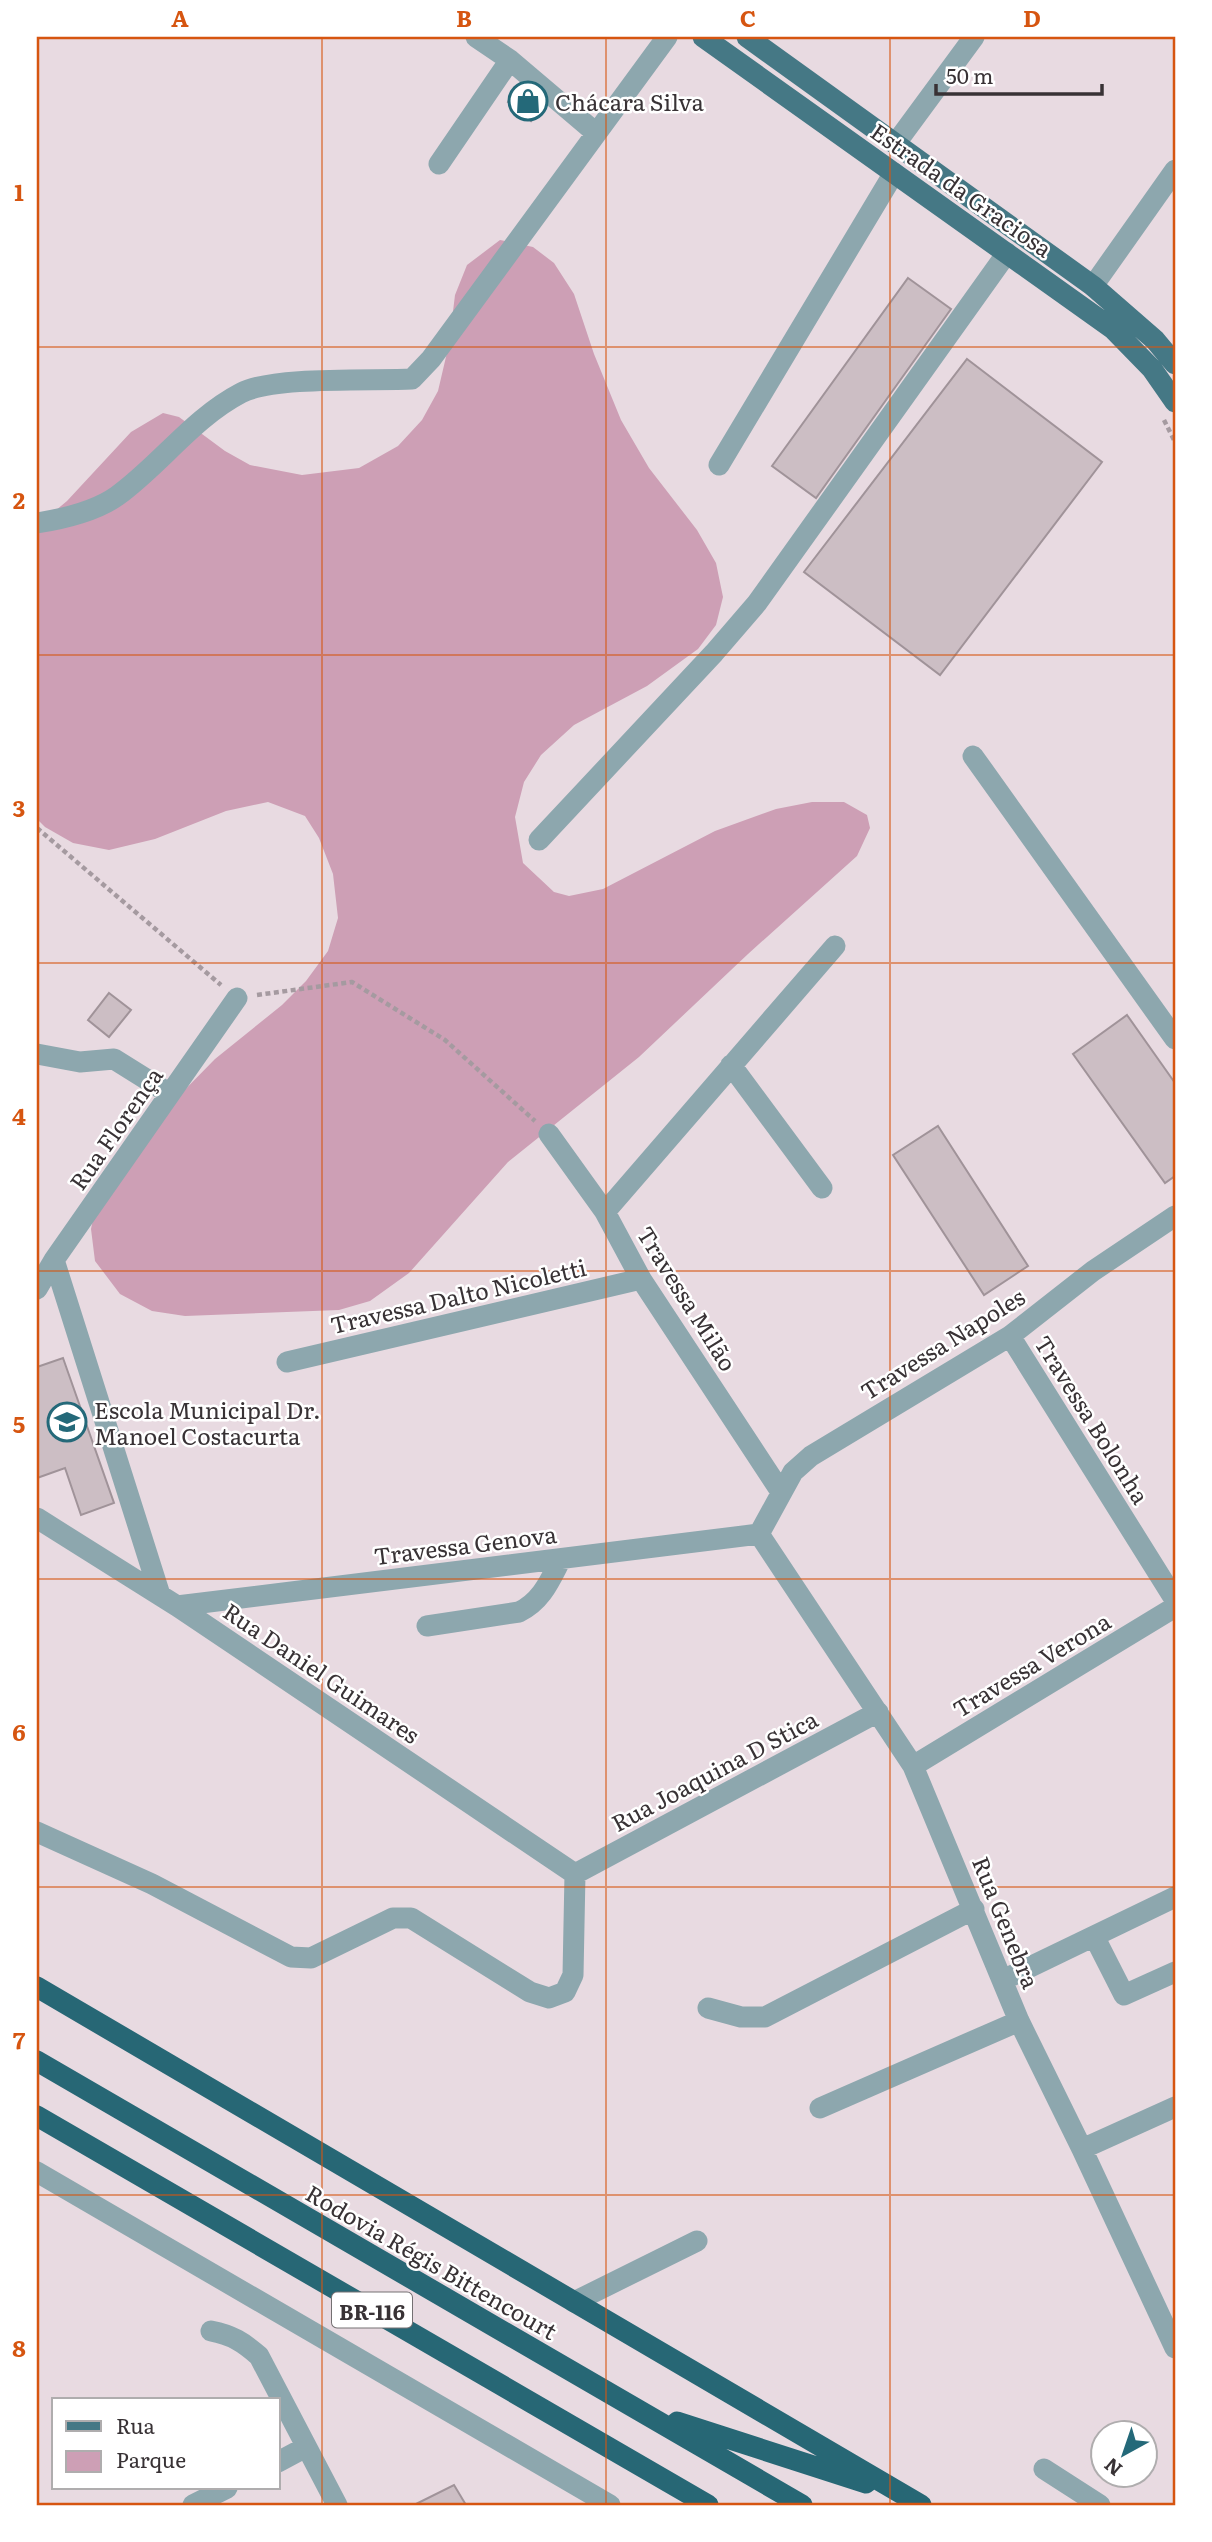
<svg xmlns="http://www.w3.org/2000/svg" width="1212" height="2542" font-family="Literata,serif">
<style>
.green{fill:#cd9fb5}
.building{fill:#ccbec4;stroke:#a09399;stroke-width:2}
.lines{fill:none;stroke-linecap:round;stroke-linejoin:round}
.path{stroke:#a59aa0;stroke-width:4.5;stroke-dasharray:5 3.5;stroke-linecap:butt}
.minor{stroke:#8da7ae;stroke-width:21}
.major{stroke:#457885;stroke-width:21}
.highway{stroke:#276775;stroke-width:21}
.grid{fill:none;stroke:#d65510;stroke-width:2;stroke-opacity:0.55}
.labels{text-anchor:middle;dominant-baseline:central;stroke-width:5;stroke-linejoin:round;paint-order:stroke}
.shield{fill:#fff;stroke:#747072;stroke-width:2}
.shield-label{font-size:21px;font-weight:bold;fill:#383235}
.poi-label{font-size:23px;fill:#383235;stroke:#fff;text-anchor:start}
.street-label{font-size:23px;fill:#383235;stroke:#fff}
.neatline{fill:none;stroke:#d65510;stroke-width:2.5}
.grid-label{font-size:23px;text-anchor:middle;font-weight:bold;fill:#d65510}
</style>
<rect width="100%" height="100%" fill="#e8dae1"/>
<path class="green" d="M500,240L533,247L554,263L574,294L594,354L621,420L649,468L697,530L716,563L723,597L716,625L698,649L647,686L574,725L541,755L524,782L515,817L523,863L554,892L569,896L603,889L715,831L776,809L812,802H844L867,815L870,828L857,856L748,954L639,1057L508,1162L409,1273L370,1301L339,1310L185,1316L152,1311L120,1294L95,1261L91,1229L97,1199L167,1108L215,1059L282,1005L306,981L328,951L338,918L333,874L319,838L305,816L268,802L226,811L155,839L109,850L73,843L45,827L37,819V526L67,501L131,432L163,413L179,417L225,451L250,465L302,475L359,468L398,446L422,420L438,391L449,344L455,295L467,265Z"/>
<path class="building" d="M520,85L543,105L531,121L508,102Z
M908,278L951,309L816,498L772,466Z
M967,359L1102,462L940,675L804,572Z
M109,993L131,1010L109,1037L88,1020Z
M1127,1015L1175,1083V1176L1165,1183L1073,1054Z
M938,1126L1028,1266L984,1295L893,1155Z
M63,1358L114,1503L81,1515L65,1468L37,1478V1367Z
M454,2485L466,2505H414Z"/>
<g class="lines">
<path class="path" d="M1164,420L1175,442
M37,828L221,985
M257,995L352,982L445,1040L535,1121"/>
<path class="minor" d="M476,37L510,60L596,133
M896,143L974,37
M439,164L510,60
M1093,286L1175,170
M719,465L894,173
M37,523C62,519 96,511 117,496C160,465 193,418 241,393C273,376 372,381 412,379L431,359L667,37
M973,756L1175,1039
M539,840L714,653L757,603L1007,253
M37,1054L80,1062L114,1059L170,1094
M731,1065L822,1188
M549,1134L605,1212L641,1279L781,1492
M605,1212L835,946
M54,1260L160,1595
M37,1289L54,1260L237,998
M1010,1336L1175,1600
M287,1362L641,1279
M37,1518L177,1606L575,1874
M759,1534L913,1766L1019,2021L1082,2149L1175,2348
M759,1534L793,1472L811,1456L1010,1336L1093,1271L1175,1216
M177,1606L759,1534
M427,1626L519,1612C542,1601 550,1580 561,1559
M913,1766L1175,1607
M37,1832L152,1884L291,1957L311,1958L393,1918H411L530,1992L549,1998L565,1992L573,1975L575,1874
M575,1874L878,1712
M1094,1936L1124,1995L1175,1972
M1003,1980L1175,1897
M708,2008L741,2017H765L974,1909
M820,2108L1019,2021
M1082,2149L1175,2107
M37,2172L610,2505
M574,2302L697,2241
M211,2331C232,2335 243,2342 259,2356L337,2505
M278,2462L306,2447
M1044,2469L1100,2505
M193,2505L227,2488"/>
<path class="major" d="M703,37L1113,329L1152,369L1175,402
M747,37L1093,286L1155,340L1175,364"/>
<path class="highway" d="M37,1987L921,2505
M37,2061L802,2505
M37,2116L708,2505
M677,2422L866,2483"/>
</g>
<path class="grid" d="M322,37V2505M606,37V2505M890,37V2505M37,347H1175M37,655H1175M37,963H1175M37,1271H1175M37,1579H1175M37,1887H1175M37,2195H1175"/>
<defs>
<symbol id="shop-ring" viewBox="-11 -11 22 22"><circle r="9.5" fill="#fff" stroke="#246979" stroke-width="1.5"/><path d="M-5-2.5h2.3a2.7 3.5 0 0 1 5.4 0H5L5.5 6h-11ZM-1.5-2.5h3a1.5 2.3 0 0 0-3 0Z" fill="#246979"/></symbol>
<symbol id="school-ring" viewBox="-11 -11 22 22"><circle r="9.5" fill="#fff" stroke="#246979" stroke-width="1.5"/><path d="M0-5L7-2L0 1L-7-2ZM-4 1L0 2.5L4 1V4Q0 6-4 4Z" fill="#246979"/></symbol>
</defs>
<g fill-rule="evenodd">
<use href="#shop-ring" x="506" y="79" width="44" height="44"/>
<use href="#school-ring" x="45" y="1400" width="44" height="44"/>
</g>
<g class="labels">
<rect class="shield" x="332" y="2292.5" width="80" height="35" rx="5"/>
<g class="shield-label">
<text x="372" y="2310">BR-116</text>
</g>
<g class="poi-label">
<text x="555" y="101">Chácara Silva</text>
<text x="94" y="1409">Escola Municipal Dr.<tspan x="94" dy="26">Manoel Costacurta</tspan></text>
</g>
<g class="street-label">
<text transform="translate(962 189) rotate(35)">Estrada da Graciosa</text>
<text transform="translate(115 1128) rotate(-55)">Rua Florença</text>
<text transform="translate(458 1295) rotate(-13)">Travessa Dalto Nicoletti</text>
<text transform="translate(688 1298) rotate(58)">Travessa Milão</text>
<text transform="translate(942 1343) rotate(-32)">Travessa Napoles</text>
<text transform="translate(1093 1419) rotate(58)">Travessa Bolonha</text>
<text transform="translate(465 1544) rotate(-7)">Travessa Genova</text>
<text transform="translate(1031 1664) rotate(-31)">Travessa Verona</text>
<text transform="translate(322 1672) rotate(34)">Rua Daniel Guimares</text>
<text transform="translate(714 1770) rotate(-28)">Rua Joaquina D Stica</text>
<text transform="translate(1007 1922) rotate(68)">Rua Genebra</text>
<text transform="translate(432 2261) rotate(30)">Rodovia Régis Bittencourt</text>
</g>
</g>
<rect width="1212" height="2542" fill="none" stroke="#ffffff" stroke-width="77"/>
<rect x="52" y="2398" width="228" height="91" fill="#ffffff" stroke="#afadae" stroke-width="2"/>
<rect x="66" y="2421" width="35" height="10" fill="#457885" stroke="#afadae" stroke-width="2"/>
<text x="116" y="2434" font-size="21" fill="#383235">Rua</text>
<rect x="66" y="2451" width="35" height="21" fill="#cd9fb5" stroke="#afadae" stroke-width="2"/>
<text x="116" y="2468" font-size="21" fill="#383235">Parque</text>
<g transform="translate(1124 2454) rotate(220)"><circle r="33" fill="#ffffff" stroke="#afadae" stroke-width="2"/>
<path d="M0-5L12 26L0 18L-12 26Z" fill="#246979"/>
<text y="-10" font-size="19" font-weight="bold" text-anchor="middle" fill="#383235">N</text>
</g>
<path d="M936 84v10h166v-10" fill="none" stroke="#383235" stroke-width="3.5"/>
<text x="946" y="84" font-size="21" fill="#383235" stroke="#ffffff" stroke-width="5" paint-order="stroke">50 m</text>
<rect x="38" y="38" width="1136" height="2466" class="neatline"/>
<g class="grid-label">
<text x="180" y="27">A</text>
<text x="464" y="27">B</text>
<text x="748" y="27">C</text>
<text x="1032" y="27">D</text>
<text x="19" y="201">1</text>
<text x="19" y="509">2</text>
<text x="19" y="817">3</text>
<text x="19" y="1125">4</text>
<text x="19" y="1433">5</text>
<text x="19" y="1741">6</text>
<text x="19" y="2049">7</text>
<text x="19" y="2357">8</text>
</g>
</svg>
